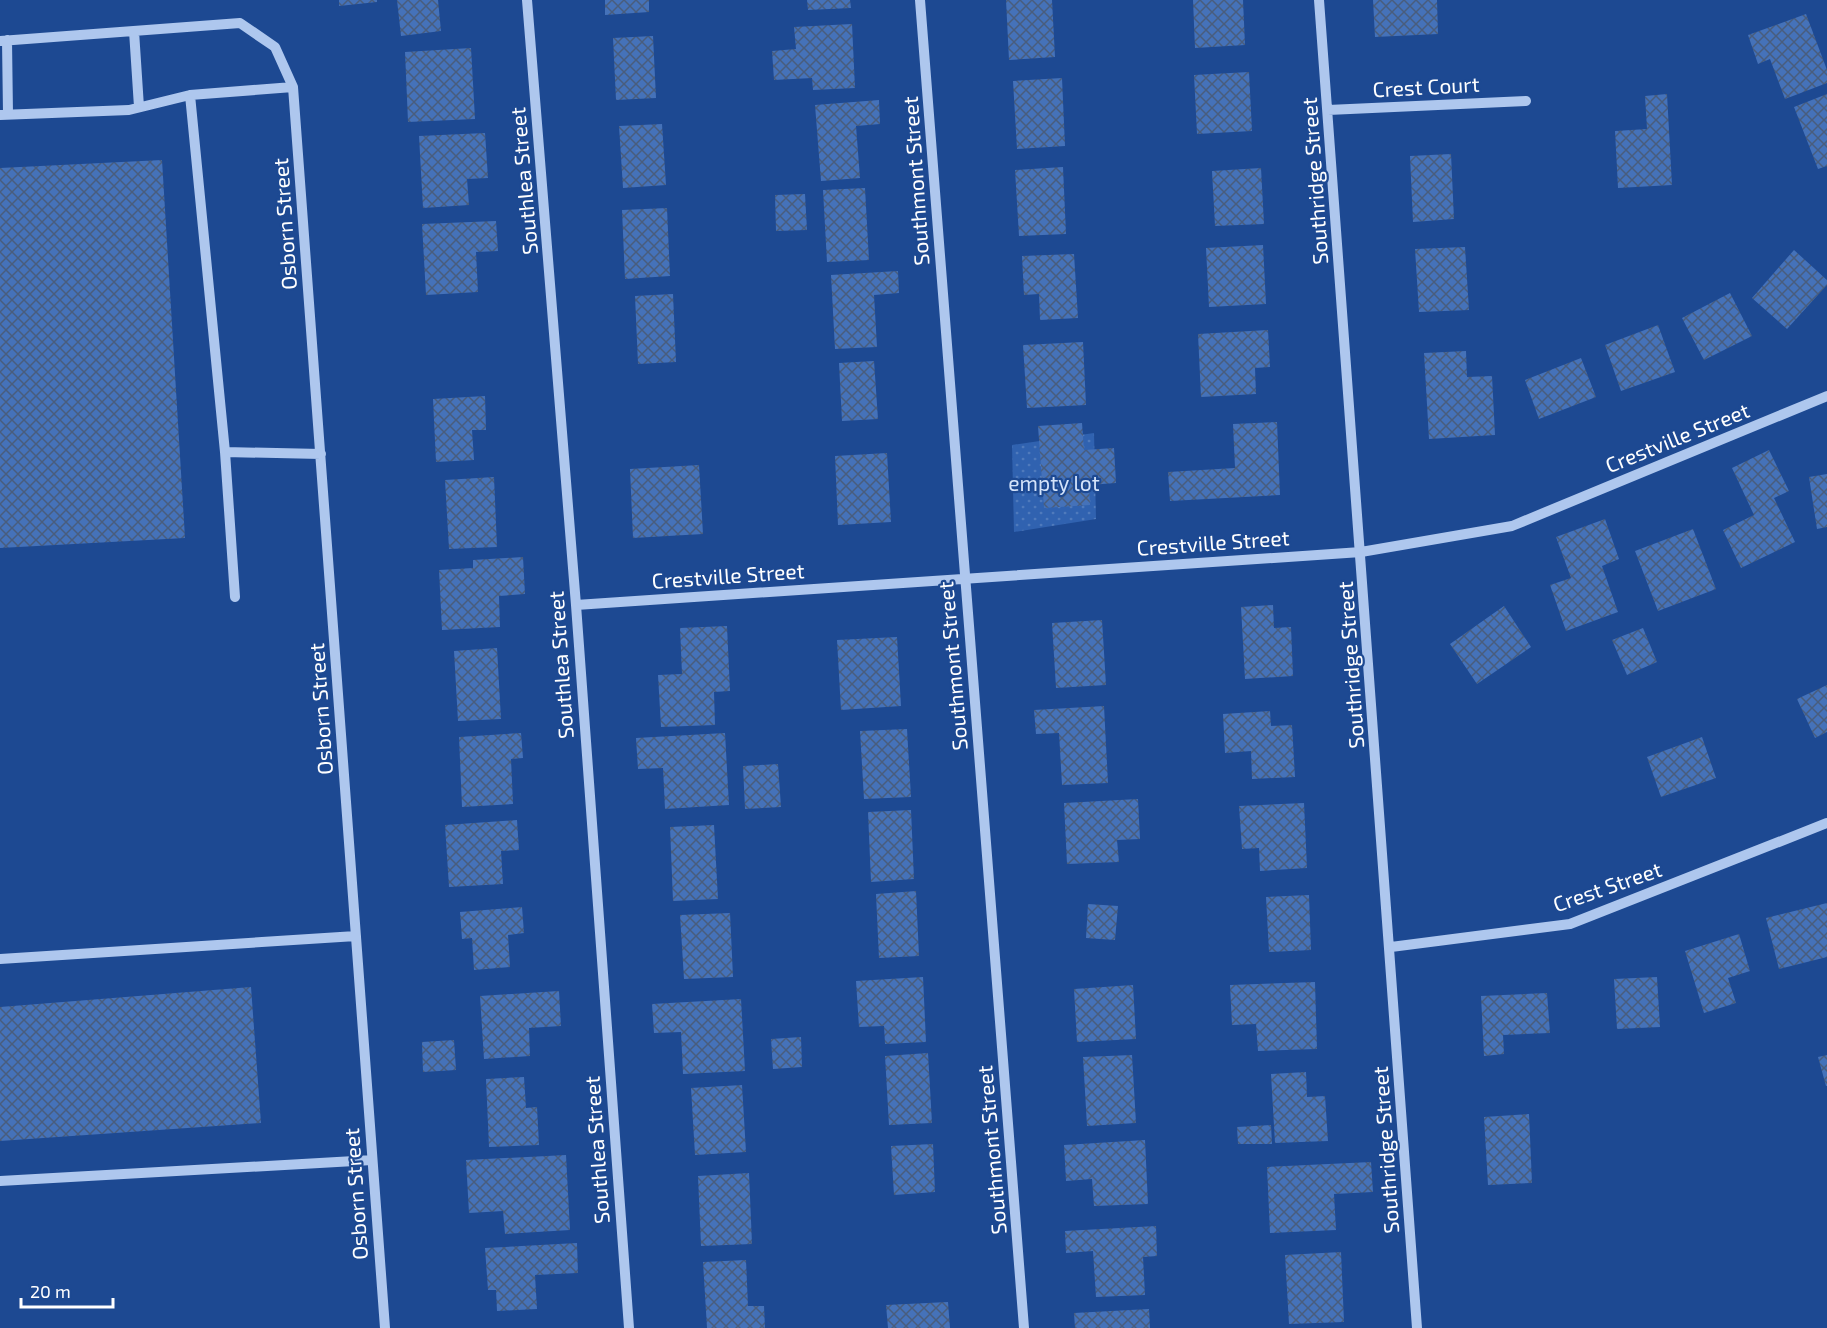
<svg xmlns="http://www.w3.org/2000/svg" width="1827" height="1328" font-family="'Exo 2',sans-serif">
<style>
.park{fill:url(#park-dots)}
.building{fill:url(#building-cross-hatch)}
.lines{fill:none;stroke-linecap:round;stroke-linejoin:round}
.minor{stroke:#aec7ee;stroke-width:10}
.labels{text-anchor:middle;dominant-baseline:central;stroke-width:4.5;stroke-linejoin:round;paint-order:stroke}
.street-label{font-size:21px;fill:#fff;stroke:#1d4992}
.park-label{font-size:21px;fill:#d4e3fa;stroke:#1d4992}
</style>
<defs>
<pattern id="park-dots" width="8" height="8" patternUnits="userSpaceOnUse" patternTransform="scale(1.5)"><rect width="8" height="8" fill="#3062b0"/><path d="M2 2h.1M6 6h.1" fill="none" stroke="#4f7abc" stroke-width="1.8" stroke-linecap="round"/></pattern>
<pattern id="building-cross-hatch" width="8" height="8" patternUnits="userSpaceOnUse" patternTransform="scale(1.5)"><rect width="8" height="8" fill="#4572b9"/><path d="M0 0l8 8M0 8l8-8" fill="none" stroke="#495d7d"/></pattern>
</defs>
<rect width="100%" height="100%" fill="#1d4992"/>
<path class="park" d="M1094,433L1096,519L1014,532L1012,445Z"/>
<path class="building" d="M339,0H377V2L339,6Z
M397,0H438L441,31L401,36Z
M605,0H649V12L605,15Z
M807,0H850L851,8L808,10Z
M1006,0H1052L1055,57L1009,60Z
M1193,0H1243L1245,45L1195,48Z
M1373,0H1437L1438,34L1375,37Z
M1806,14L1827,70V83L1785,99L1770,59L1758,64L1748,35Z
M852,24L855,88L813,90L812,78L774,80L772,51L796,49L794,27Z
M653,36L656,98L616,100L613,38Z
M471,48L475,119L408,122L405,52Z
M1249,72L1252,131L1197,134L1194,75Z
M1062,78L1065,146L1017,149L1013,81Z
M1667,94L1672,185L1618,188L1615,131L1647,129L1645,96Z
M1827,94V166L1818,169L1794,107Z
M879,100L880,124L856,126L860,178L821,181L815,105Z
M662,124L666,185L623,188L619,126Z
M485,133L488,178L467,179L469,205L423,208L419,136Z
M1451,154L1454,219L1413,222L1410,156Z
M162,160L185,538L0,548V168Z
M1063,167L1066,234L1019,236L1015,170Z
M1261,168L1264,224L1215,226L1212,171Z
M865,188L869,260L827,262L823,190Z
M805,194L807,230L776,231L775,195Z
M667,208L670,276L625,279L622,210Z
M496,221L498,251L476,252L478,292L426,295L422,224Z
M1263,245L1266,304L1209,307L1206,248Z
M1465,247L1469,310L1419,312L1415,249Z
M1794,250L1827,280V285L1787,329L1752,298Z
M1074,254L1078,318L1040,320L1039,294L1024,295L1022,256Z
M898,271L899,293L874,295L877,347L835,349L831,275Z
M1730,293L1752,336L1704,360L1682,318Z
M673,294L676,362L638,364L635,296Z
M1658,325L1675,372L1621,391L1605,345Z
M1268,330L1270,367L1255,368L1256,394L1201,397L1198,334Z
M1083,342L1086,405L1027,408L1023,345Z
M1466,351L1467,377L1492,376L1495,435L1429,439L1424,353Z
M1581,358L1596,397L1539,419L1525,380Z
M874,361L878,419L842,421L839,363Z
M485,396L486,430H472L474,460L436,462L433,399Z
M1277,422L1280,495L1170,501L1168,472L1235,468L1233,424Z
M1082,423L1084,450L1114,448L1116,483L1089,485L1090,505L1044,508L1038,426Z
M1769,450L1789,491L1774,498L1795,542L1741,568L1723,530L1754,515L1732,468Z
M887,453L891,522L838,525L835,456Z
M699,465L703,534L633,538L630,469Z
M1827,474V527L1817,529L1809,477Z
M494,477L497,547L449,549L445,480Z
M1605,519L1619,559L1602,566L1618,612L1566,631L1550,585L1571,578L1556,537Z
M1693,529L1716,589L1658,611L1635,551Z
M523,557L525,594L499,596L500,627L442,630L439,570L473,568V560Z
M1273,605L1274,628L1291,627L1293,676L1245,679L1241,607Z
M1504,606L1531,647L1477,684L1450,644Z
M1102,620L1106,685L1056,688L1052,623Z
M727,626L730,691L714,692L715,725L661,727L658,675L682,674L680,628Z
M1643,628L1657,662L1627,675L1612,640Z
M897,637L901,706L841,710L837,640Z
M497,648L501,719L458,721L454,651Z
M1827,685V732L1815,738L1797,699Z
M1104,706L1108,783L1062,785L1059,733L1036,734L1034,710Z
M1270,711L1271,726L1292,725L1295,777L1252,779L1251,751L1225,753L1223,714Z
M907,729L911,797L864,799L860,731Z
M521,733L523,758L511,759L513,804L462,807L459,737Z
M725,733L729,805L665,809L663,768L638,769L636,738Z
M1702,737L1716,778L1661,797L1647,757Z
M778,764L781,807L745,809L743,766Z
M1138,799L1140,839L1117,840L1119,862L1067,864L1064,803Z
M1304,803L1307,868L1260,871L1259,848L1242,849L1239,806Z
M911,810L914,879L871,882L868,812Z
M517,820L519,850L501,851L503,884L449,887L445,825Z
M714,825L718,899L673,901L670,827Z
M916,891L919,956L879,958L876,894Z
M1309,895L1311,950L1269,952L1266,897Z
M1827,903V957L1779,969L1766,918Z
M1088,904L1118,906L1115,940L1086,938Z
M522,907L524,933L508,935L510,967L474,970L472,938L462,939L460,912Z
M730,913L733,977L684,979L680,915Z
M1739,934L1750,971L1728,978L1736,1003L1704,1013L1685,951Z
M923,977L926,1042L885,1044L884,1026L859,1027L856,981Z
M1657,977L1660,1027L1617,1029L1614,979Z
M1315,982L1317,1049L1258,1051L1256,1024L1232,1025L1230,985Z
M1133,985L1136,1039L1077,1042L1074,989Z
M251,987L261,1123L0,1141V1007Z
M559,991L561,1026L529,1028L530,1056L484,1059L480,996Z
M1547,993L1550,1033L1503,1035L1504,1054L1484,1056L1481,996Z
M741,999L745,1071L683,1074L681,1032L654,1033L652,1004Z
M801,1037L802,1067L773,1069L771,1039Z
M454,1040L456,1070L423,1072L422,1042Z
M928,1053L932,1123L889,1125L885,1056Z
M1132,1055L1136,1123L1087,1126L1083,1057Z
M1827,1055V1086H1826L1818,1057Z
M1306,1072L1307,1097L1325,1096L1328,1141L1275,1143L1271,1074Z
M524,1077L526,1108L537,1107L539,1145L489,1147L486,1079Z
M742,1085L746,1152L695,1155L691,1088Z
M1529,1114L1532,1183L1488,1185L1484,1117Z
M1271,1125L1272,1144H1238L1237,1127Z
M1145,1140L1148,1204L1094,1206L1092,1179L1066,1181L1064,1145Z
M933,1144L935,1192L894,1195L891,1146Z
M566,1155L570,1230L505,1234L503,1211L469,1213L466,1160Z
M1371,1162L1373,1192L1334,1194L1336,1230L1270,1233L1267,1167Z
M749,1173L752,1244L701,1246L698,1176Z
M1156,1226L1157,1256L1143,1257L1145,1295L1096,1297L1093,1251L1066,1253L1065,1231Z
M577,1243L578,1273L535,1275L537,1309L497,1311L496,1290H488L485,1248Z
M1341,1252L1344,1322L1289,1324L1285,1255Z
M746,1260L748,1306H764L765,1328H707L703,1262Z
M948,1302L950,1328H888L886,1305Z
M1149,1309L1150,1328H1075L1074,1313Z"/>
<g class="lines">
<path class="minor" d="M527,0L576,605L629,1328
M920,0L1024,1328
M1319,0L1417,1328
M134,31L139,107
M7,40L8,114
M0,41L240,23L275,47L293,87L385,1328
M190,95L225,452L235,597
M1328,110L1526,101
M0,115L129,110L190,95L293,87
M225,452L321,454
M576,605L1361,552L1512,526L1827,396
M1391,947L1570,924L1827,823
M0,959L356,936
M0,1181L372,1160"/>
</g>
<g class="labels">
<g class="street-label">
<text transform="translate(1426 86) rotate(-3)">Crest Court</text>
<text transform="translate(523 181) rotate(-95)">Southlea Street</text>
<text transform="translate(915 181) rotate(-94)">Southmont Street</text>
<text transform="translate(1314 181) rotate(-94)">Southridge Street</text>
<text transform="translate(284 224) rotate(-94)">Osborn Street</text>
<text transform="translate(1677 437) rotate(-22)">Crestville Street</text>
<text transform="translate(1213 542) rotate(-4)">Crestville Street</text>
<text transform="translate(728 575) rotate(-4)">Crestville Street</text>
<text transform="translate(560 665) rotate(-94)">Southlea Street</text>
<text transform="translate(1350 665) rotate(-94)">Southridge Street</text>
<text transform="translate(952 666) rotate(-95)">Southmont Street</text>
<text transform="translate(320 709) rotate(-94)">Osborn Street</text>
<text transform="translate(1607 886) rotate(-19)">Crest Street</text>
<text transform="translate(596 1150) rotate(-94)">Southlea Street</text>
<text transform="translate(991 1150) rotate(-95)">Southmont Street</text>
<text transform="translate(1385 1150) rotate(-94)">Southridge Street</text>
<text transform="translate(355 1194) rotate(-94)">Osborn Street</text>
</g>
<g class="park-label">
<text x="1054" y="482">empty lot</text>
</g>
</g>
<path d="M21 1298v9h92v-9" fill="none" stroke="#ffffff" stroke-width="3"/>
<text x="30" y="1298" font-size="18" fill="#ffffff" stroke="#1d4992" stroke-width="4.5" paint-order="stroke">20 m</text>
</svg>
